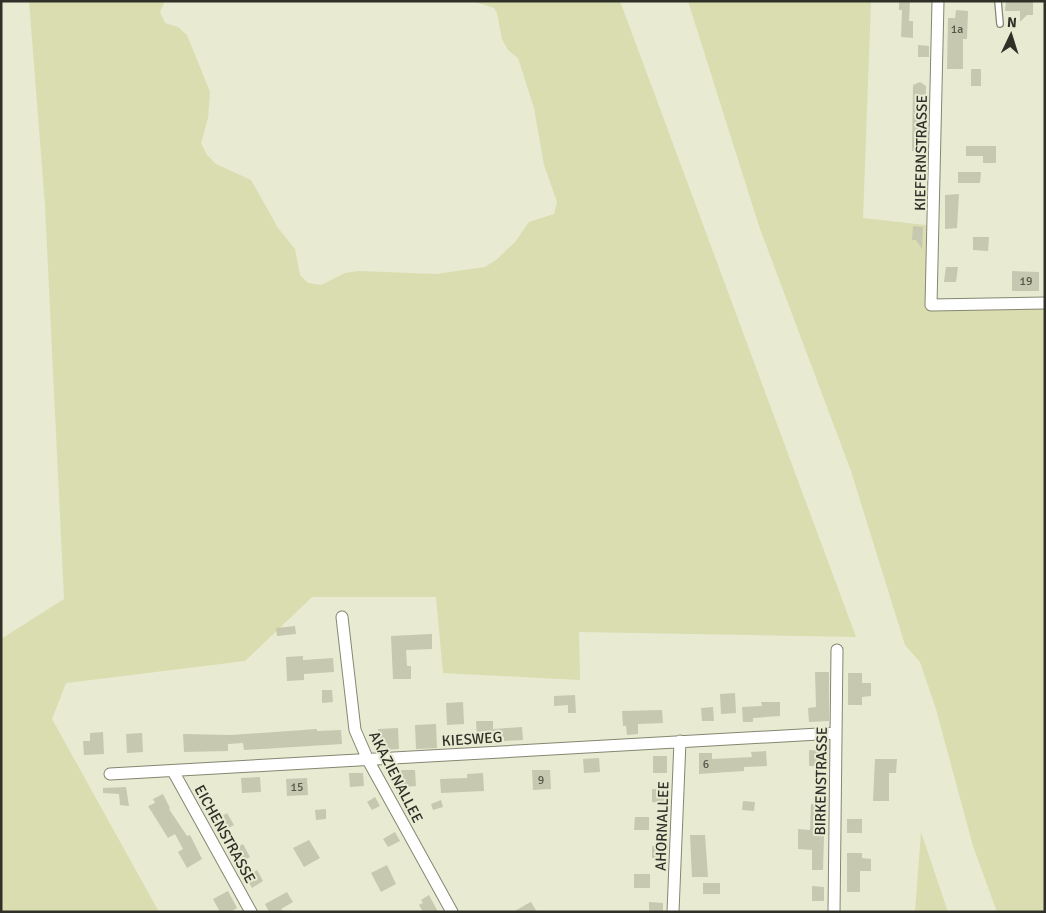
<svg xmlns="http://www.w3.org/2000/svg" width="1046" height="913" font-family="Signika,sans-serif">
<style>
.green{fill:#daddaf}
.building{fill:#c7c8b0}
.lines{fill:none;stroke-linecap:round;stroke-linejoin:round}
.service-casing{stroke:#858670;stroke-width:8}
.minor-casing{stroke:#858670;stroke-width:13}
.service{stroke:#fff;stroke-width:5.5}
.minor{stroke:#fff;stroke-width:11}
.labels{text-anchor:middle;dominant-baseline:central;stroke-width:4;stroke-linejoin:round;paint-order:stroke}
.number-label{font-size:12px;fill:#555649}
.street-label{font-size:15px;fill:#2f3027;stroke:#e8ead2}
</style>
<rect width="100%" height="100%" fill="#e8ead2"/>
<path class="green" d="M29,1H165L160,12L165,23L178,27L187,35L210,92L208,118L201,143L207,155L216,164L251,180L278,228L295,249L300,275L308,283L321,285L345,273L358,271L436,274L485,267L496,260L515,242L529,222L554,214L557,202L544,165L534,108L518,58L508,50L502,39L497,13L494,8L472,1H620L856,637L579,632L580,680L443,673L436,597H312L245,661L66,683L52,719L159,912H1V639L64,599L45,205Z
M688,1H871L863,218L934,226L932,305L1043,303L1045,341V912H997L973,846L936,709L920,662L905,645L851,471L759,226Z
M921,832L948,912H915Z"/>
<path class="building" d="M899,1H910L909,21H913V38L901,37L902,10H899Z
M1033,1V15H1027L1020,22V11H1005L1006,2Z
M956,10L968,11L967,39H963V69H947L948,18H955Z
M918,45L929,46V57H918Z
M971,69H981V86H971Z
M920,82L926,86V116H921L920,139H925V151H912L913,85Z
M966,146H996V163H983V156H966Z
M958,172H981L980,183H958Z
M959,194L957,228L945,229V195Z
M913,226L923,227L922,249L916,240H912Z
M973,237H989L988,251L973,250Z
M946,267H958L956,282H944Z
M1012,271L1039,272V291H1012Z
M295,626L296,634L277,636L276,628Z
M432,634V649L406,650L407,666H411V679H393L391,636Z
M303,656V660L333,658L334,672L304,674V680L287,681L286,657Z
M815,672H829V721L809,722L808,708L816,707Z
M848,673H862V683H871V696L862,697V705H848Z
M322,690H332L333,702L322,703Z
M735,693L736,713L721,714L720,694Z
M575,695L576,713H568V705L554,706V696Z
M463,702L464,724L447,725L446,703Z
M761,702H780V716L753,718V722H743L742,707L762,706Z
M713,707L714,721H702L701,708Z
M662,710L663,723L638,724V734L627,735L626,726H623L622,711Z
M476,721H493V729L522,727L523,740L504,741V737L477,738Z
M436,724L437,748L416,749L415,725Z
M398,728L399,749L379,750L378,729Z
M317,729V731L341,730L342,744L244,750L243,743L228,744V751L184,752L183,734L231,735Z
M103,732L104,754L84,755L83,741H90V733Z
M142,733L143,752L127,753L126,734Z
M809,750L826,751V766H809Z
M766,751L767,766L744,767V771L699,774V753H712V759L752,757L751,752Z
M653,756H667V773H653Z
M599,758L600,772L584,773L583,759Z
M875,759H897L896,773H889V801H873Z
M396,770H415L416,786L392,788L397,784Z
M532,770H550L551,789L533,790Z
M349,773H363L364,786L350,787Z
M483,773L484,791L441,793L440,779L467,778V774Z
M260,777L261,792L242,793L241,778Z
M307,778L308,795L287,796L286,779Z
M126,787L129,806L120,805L119,794L103,793V788Z
M652,789H665L664,803L652,802Z
M163,794L170,808L169,809L187,836L190,835L202,859L187,868L178,852L183,849L175,834L168,838L148,806L155,803L153,799Z
M375,797L380,806L372,810L367,802Z
M441,800L443,807L433,810L431,804Z
M743,801L755,802L754,811L742,810Z
M811,804H825L823,870H812V850L798,849V829L810,830Z
M326,809V819L316,820L315,810Z
M227,813L234,825L221,832L214,821Z
M635,817H649V830H634Z
M847,819H862V833H847Z
M395,832L400,841L388,847L383,839Z
M690,835H705L708,877H692Z
M309,840L320,858L304,867L293,848Z
M243,844L250,857L238,864L230,851Z
M652,846H663V859L652,858Z
M847,853H862V858L871,859V871H860V892H847Z
M387,865L396,884L381,892L371,873Z
M257,870L263,881L252,888L246,877Z
M634,874H650V888H634Z
M703,883H720V894H703Z
M812,886L824,887V901H812Z
M228,891L237,908L230,912H220L213,899Z
M287,892L293,902L281,909L283,912H269L265,904Z
M429,895L438,912H423L419,905L423,903L421,900Z
M531,902L537,912H513L527,904Z
M649,902L663,903V912H649Z"/>
<g class="lines">
<defs>
<path id="service" d="M998,1L1000,24"/>
<path id="minor" d="M938,1L931,305L1045,303
M342,617L355,730L368,760L452,912
M173,771L251,912
M110,774L836,733
M673,912L680,741
M834,912L837,650"/>
</defs>
<use href="#service" class="service-casing"/>
<use href="#minor" class="minor-casing"/>
<use href="#service" class="service"/>
<use href="#minor" class="minor"/>
</g>
<g class="labels">
<g class="number-label">
<text x="957" y="29">1a</text>
<text x="1026" y="281">19</text>
<text x="706" y="764">6</text>
<text x="541" y="780">9</text>
<text x="297" y="787">15</text>
</g>
<g class="street-label">
<text transform="translate(921 153) rotate(-89)">KIEFERNSTRASSE</text>
<text transform="translate(472 739) rotate(-4)">KIESWEG</text>
<text transform="translate(396 777) rotate(63)">AKAZIENALLEE</text>
<text transform="translate(821 781) rotate(-89)">BIRKENSTRASSE</text>
<text transform="translate(662 826) rotate(-88)">AHORNALLEE</text>
<text transform="translate(225 834) rotate(61)">EICHENSTRASSE</text>
</g>
</g>
<rect width="1046" height="913" fill="none" stroke="#2f3027" stroke-width="5"/>
<g transform="translate(1011 35) rotate(4)" stroke="#e8ead2" stroke-width="4" paint-order="stroke">
<path d="M0-4L9 19L0 12L-9 19Z" fill="#2f3027"/>
<text y="-8" font-size="14" font-weight="bold" text-anchor="middle" fill="#2f3027">N</text>
</g>
</svg>
